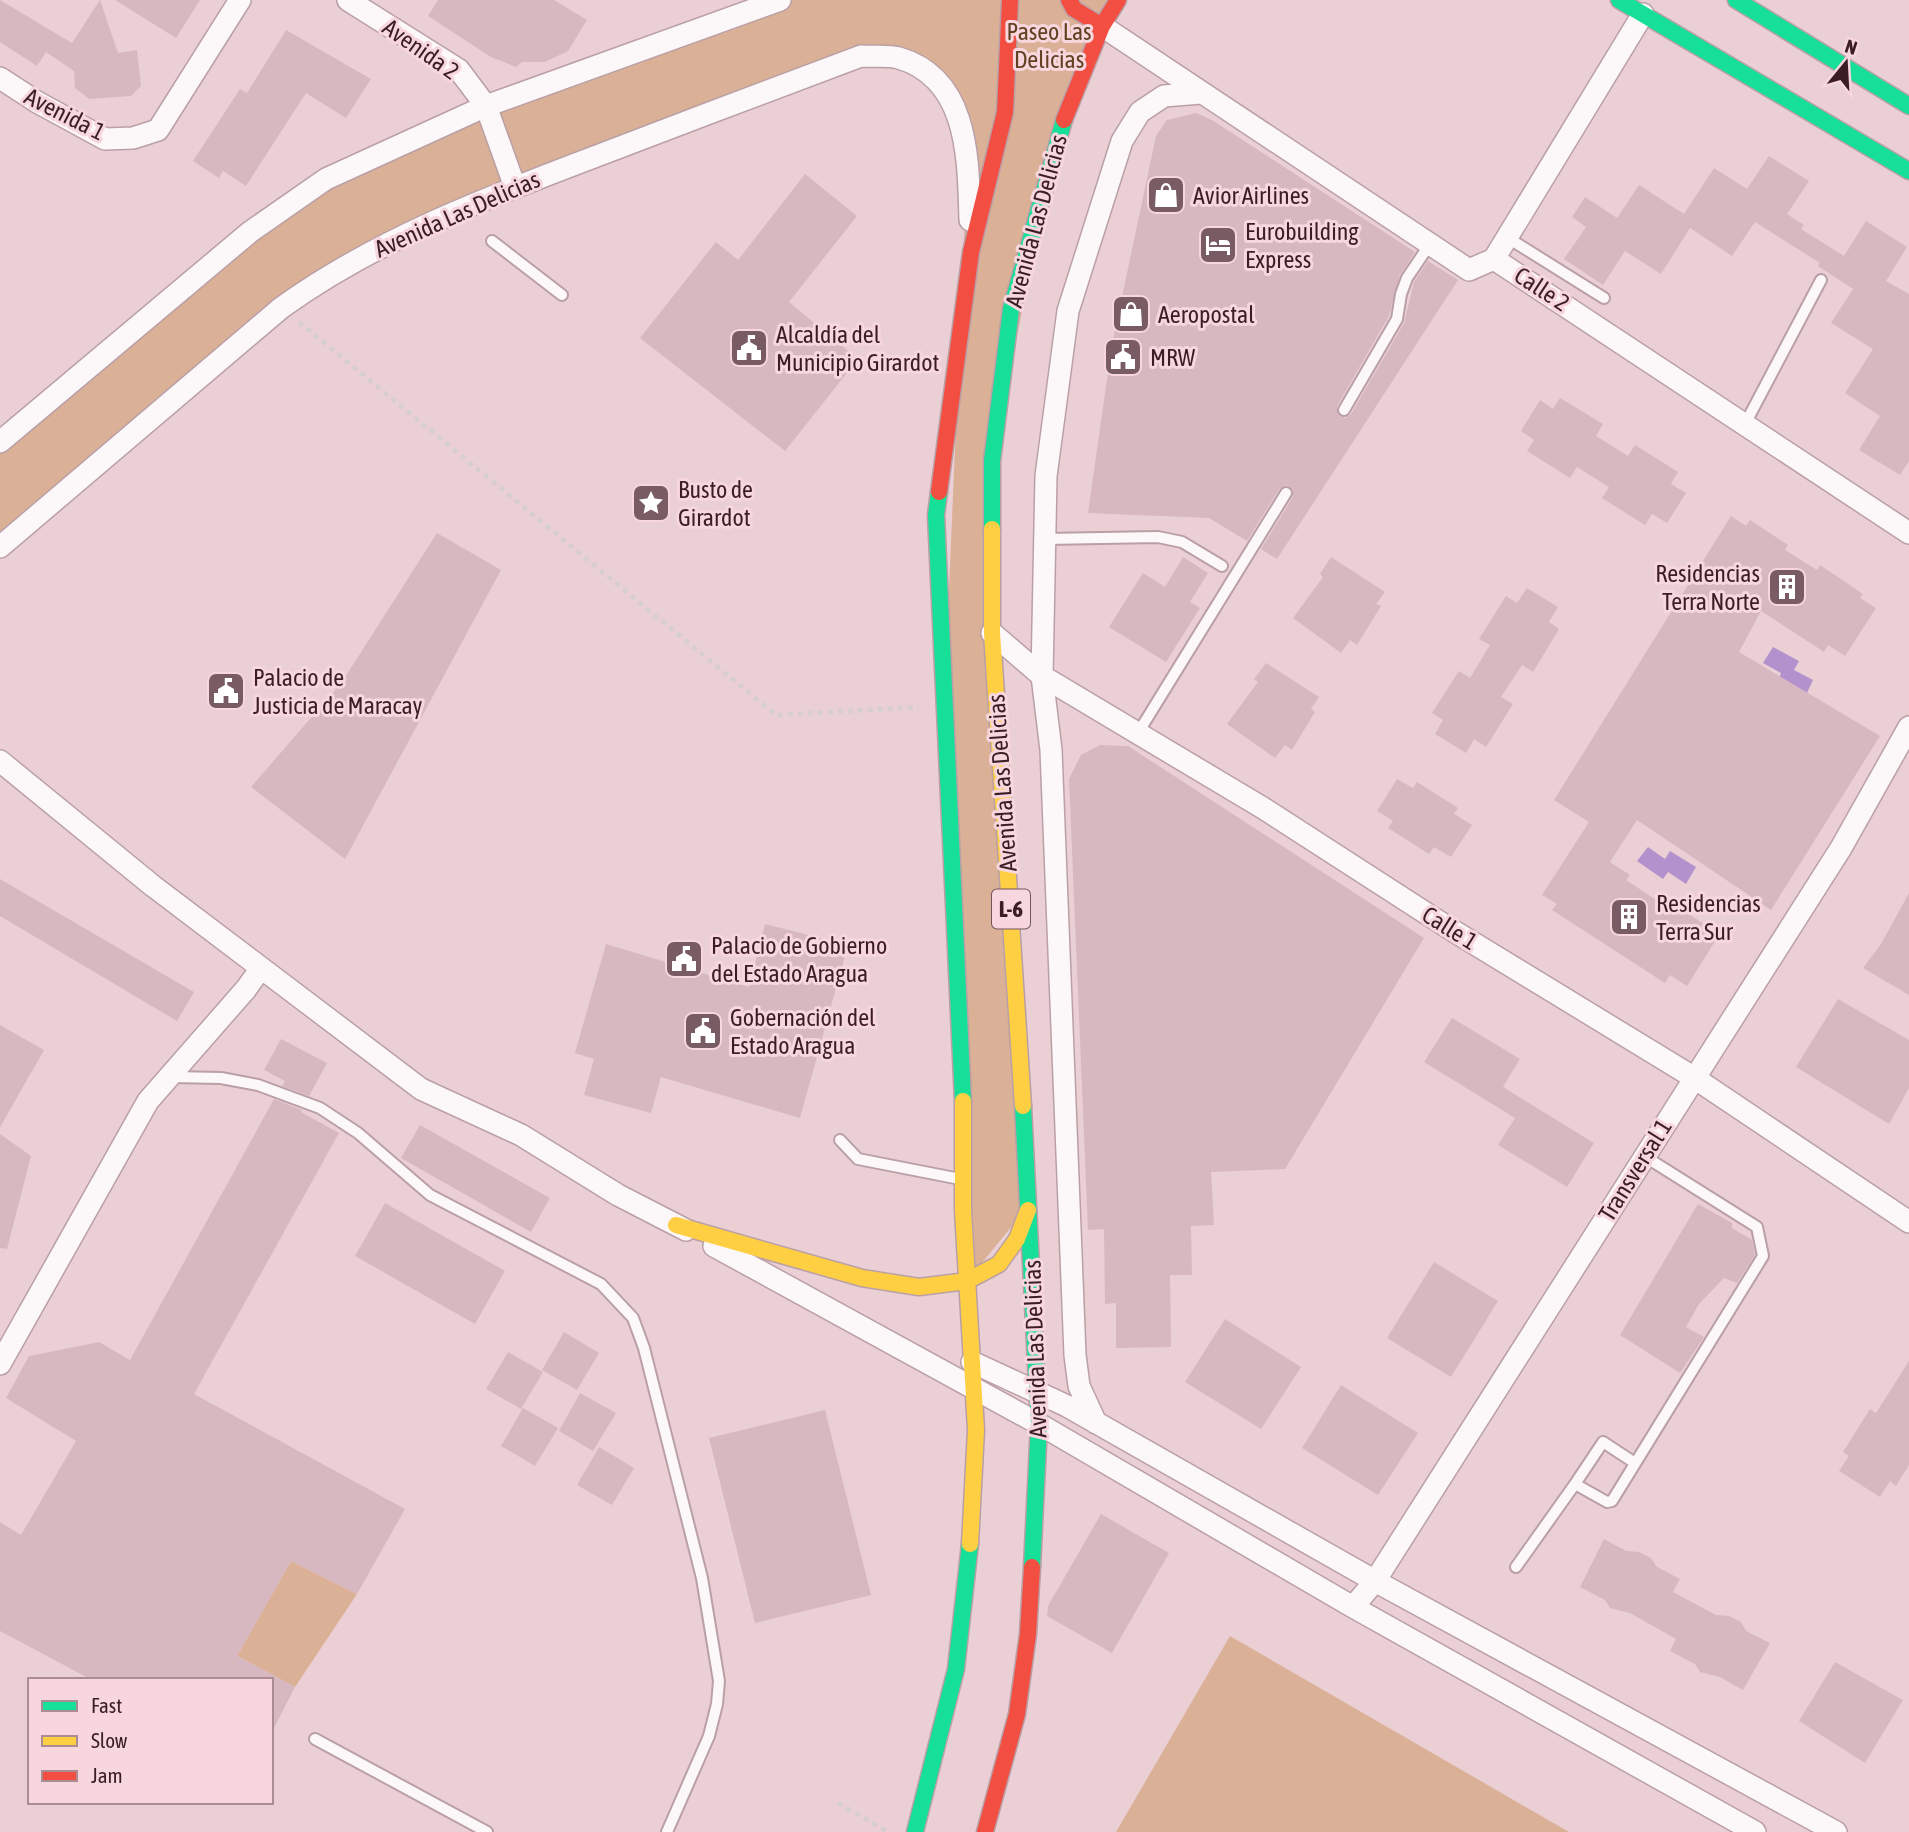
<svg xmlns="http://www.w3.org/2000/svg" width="1909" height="1832" font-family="'Asap Condensed',sans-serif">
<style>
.green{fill:#dab097}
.water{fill:#b391cd}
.building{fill:#d8b8c0}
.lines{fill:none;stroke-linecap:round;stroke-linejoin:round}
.lane-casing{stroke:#baa0a6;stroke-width:14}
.street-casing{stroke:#baa0a6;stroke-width:24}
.fast-casing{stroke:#baa0a6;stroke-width:19}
.slow-casing{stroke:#baa0a6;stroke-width:19}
.jam-casing{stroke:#baa0a6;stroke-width:19}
.path{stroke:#d7ced1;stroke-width:4.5;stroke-dasharray:5 5;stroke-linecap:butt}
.lane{stroke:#fcf8f9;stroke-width:10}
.street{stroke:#fcf8f9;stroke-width:21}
.fast{stroke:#16e098;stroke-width:16}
.slow{stroke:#ffcf43;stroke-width:16}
.jam{stroke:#f24e42;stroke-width:16}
.labels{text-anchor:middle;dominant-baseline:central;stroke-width:6;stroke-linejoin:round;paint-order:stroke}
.shield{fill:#f7d6dd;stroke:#73545c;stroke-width:2}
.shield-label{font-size:23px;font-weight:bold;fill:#3b1d25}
.park-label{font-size:24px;fill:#614122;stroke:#f7d6dd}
.street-label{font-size:24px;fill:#3b1d25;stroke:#f7d6dd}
.poi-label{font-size:24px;fill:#3b1d25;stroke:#f7d6dd;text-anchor:start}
</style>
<rect width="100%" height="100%" fill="#eacfd5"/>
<path class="green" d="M780,0H1118L1056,141L992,461L1030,1204L967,1281L944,706L968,146L927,72L861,56L330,274L0,547V442L326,179Z
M291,1561L357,1594L295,1687L237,1656Z
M1230,1636L1569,1832H1116Z"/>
<path class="water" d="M1773,647L1799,661L1794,670L1813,680L1806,695L1778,681L1781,673L1763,663Z
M1648,847L1665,859L1670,851L1696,867L1686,884L1668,872L1663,879L1637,861Z"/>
<path class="building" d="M0,0L72,43L100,0L118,53L137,50L141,86L131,96L89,99L75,88L74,71L46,52L37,66L0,42Z
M115,0H200L176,38Z
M438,0H554L587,20L568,51L545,62H522L516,67L491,57L428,16Z
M286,30L371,79L346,118L306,93L246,186L223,171L219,178L193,161L240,89L247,93Z
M1196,113L1212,120L1415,252L1400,275L1389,316L1337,406L1340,416L1345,418L1351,414L1404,323L1414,282L1428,261L1458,280L1277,559L1261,549L1293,497V490L1287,485L1279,489L1247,541L1209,518L1088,513L1112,344L1156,136L1167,120Z
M1769,156L1809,181L1787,214L1804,225L1801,229L1844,256L1866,221L1907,247L1886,281L1909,294V461L1900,475L1859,450L1880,416L1845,393L1873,349L1831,323L1853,289L1818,266L1820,263L1755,222L1732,256L1690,228L1661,274L1625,251L1603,285L1564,259L1586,227L1572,217L1585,197L1617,218L1639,185L1684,214L1714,168L1747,189Z
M805,174L857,216L789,302L858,359L785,451L640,338L716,242L738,260Z
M1560,398L1603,424L1596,436L1628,456L1635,445L1678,472L1671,484L1686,493L1667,523L1652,514L1645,525L1602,498L1609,487L1577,467L1570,478L1527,451L1534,440L1521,431L1540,400L1553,409Z
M1731,516L1746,526L1750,520L1788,545L1785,550L1817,570L1820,565L1863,594L1860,598L1876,608L1845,656L1828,645L1824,652L1761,611L1739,652L1880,736L1771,910L1637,820L1610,862L1630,875L1626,880L1658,901L1661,896L1704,924L1702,928L1717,938L1687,986L1670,975L1665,983L1552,910L1557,904L1542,895L1589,822L1554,800Z
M437,533L501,570L345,859L251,787L342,682Z
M1183,557L1208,573L1190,602L1200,608L1166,662L1109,627L1143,573L1165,587Z
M1331,557L1385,592L1376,604L1381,606L1357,645L1350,640L1341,653L1293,618L1323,577L1320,574Z
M1527,588L1558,607L1549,622L1559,629L1533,672L1522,665L1501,697L1513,704L1486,747L1474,739L1466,753L1435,734L1443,720L1432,713L1459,671L1470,678L1490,645L1479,639L1506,596L1517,603Z
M1266,663L1319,697L1311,709L1315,712L1292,750L1285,745L1275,758L1227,724L1258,682L1254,679Z
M1100,745L1128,746L1424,938L1285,1169L1211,1172L1214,1225L1191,1226L1192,1275H1170L1171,1347L1116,1348V1303L1105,1304L1104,1229L1088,1230L1069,779L1081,755Z
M1397,779L1413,788L1417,782L1458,808L1454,814L1472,825L1451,857L1434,847L1429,854L1388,828L1393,821L1377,811Z
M0,879L194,992L177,1021L0,916Z
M1909,893V995L1863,968L1881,944Z
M765,924L848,945L800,1118L661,1077L651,1113L584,1095L594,1059L575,1053L606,944L749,987Z
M1838,999L1909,1040V1088L1889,1124L1796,1067Z
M1452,1018L1520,1059L1503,1087L1594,1143L1567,1187L1498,1145L1515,1118L1424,1062Z
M0,1025L44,1050L0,1127Z
M281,1039L327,1063L309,1096L282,1086L285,1081L264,1070Z
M274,1099L302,1110L301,1112L339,1133L194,1394L405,1509L357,1594L291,1561L237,1656L295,1687L271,1734V1680H92L0,1631V1522L21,1535L76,1441L6,1398L29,1356L99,1342L130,1360Z
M420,1125L550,1198L531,1232L401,1158Z
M0,1134L31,1156L7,1249L0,1248Z
M385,1203L505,1271L475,1324L355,1256Z
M1698,1204L1732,1223V1228L1752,1240L1755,1255L1737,1283L1724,1278L1699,1304L1686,1327L1704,1337L1680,1373L1620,1335Z
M1434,1262L1498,1301L1451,1377L1387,1338Z
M1225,1319L1301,1367L1261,1429L1185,1382Z
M564,1332L599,1353L577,1390L542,1370Z
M508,1352L543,1372L521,1409L486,1389Z
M1909,1361V1465L1896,1486L1890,1481L1880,1497L1839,1471L1849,1456L1843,1452L1870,1409L1876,1413Z
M1341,1385L1418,1433L1378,1495L1302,1448Z
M580,1393L616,1413L593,1451L559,1431Z
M523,1408L558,1428L535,1466L501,1446Z
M825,1410L871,1595L755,1623L709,1438Z
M599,1447L634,1468L612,1505L577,1485Z
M1101,1514L1169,1553L1112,1653L1047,1616L1048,1606Z
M1604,1539L1626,1551L1639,1552L1651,1558L1657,1567L1680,1579L1673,1592L1716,1615L1729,1616L1741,1622L1746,1631L1770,1643L1743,1690L1720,1677L1700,1672L1695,1664L1670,1651L1676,1639L1630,1613L1610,1608L1605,1600L1580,1587Z
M1835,1662L1903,1700L1865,1763L1799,1721Z"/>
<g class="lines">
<defs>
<path id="lane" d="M1508,238L1604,298
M492,241L562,295
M1344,410L1397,319L1401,294L1407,278L1430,244
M1744,426L1821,280
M1045,539L1158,537L1182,542L1222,566
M1138,733L1286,493
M171,1077L221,1078L258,1085L320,1108L358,1133L430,1195L601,1284L633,1318L644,1348L702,1578L719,1681L717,1704L709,1736L667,1832
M840,1140L858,1159L960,1179
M1575,1484L1603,1442L1635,1463
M1516,1567L1575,1484L1607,1502L1612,1501L1763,1256L1757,1227L1644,1156
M315,1739L487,1832"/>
<path id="street" d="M348,0L459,70L486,106L515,187
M1102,26L1469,270L1494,259L1909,533
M0,78L37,102L105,139L133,138L158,130L240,0
M1494,259L1643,14
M0,442L250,232L326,179L486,106L780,0
M0,547L281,308C378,238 491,196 602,154C688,121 775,88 861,56C873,57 888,55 899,58C970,79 968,161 970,220
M992,633L1042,676L1263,808L1452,930L1693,1077L1909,1222
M0,761L153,886L421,1089L521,1135L618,1195L686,1230
M714,1246L1039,1424L1353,1607L1755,1832
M972,1362L1067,1406L1375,1581L1836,1832
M0,1364L148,1101L246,989L261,968
M1096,1423L1079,1386L1075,1355L1051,750L1042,676L1046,476L1068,311L1122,141L1140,112L1164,96L1201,93
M1353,1607L1375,1581L1841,848L1909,727"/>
<path id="fast" d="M1619,0L1909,171
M1736,0L1909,106
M939,492L936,515L963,1101
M992,529V461L1011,309L1064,120
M1023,1106L1039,1424L1032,1567
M915,1832L956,1669L970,1544"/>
<path id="slow" d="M992,529V633L1023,1106
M963,1101V1211L976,1430L970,1544
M676,1225L862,1278L919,1287L967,1281L999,1264L1017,1239L1028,1210"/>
<path id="jam" d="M1069,0L1074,9L1102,26
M1064,120L1102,26L1118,0
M939,492L971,252L1005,112L1010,0
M985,1832L1017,1714L1028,1634L1032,1567"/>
</defs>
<use href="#lane" class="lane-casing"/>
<use href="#street" class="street-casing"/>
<use href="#fast" class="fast-casing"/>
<use href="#slow" class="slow-casing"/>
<use href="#jam" class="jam-casing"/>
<path class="path" d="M299,322L776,715L919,707
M838,1803L888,1832"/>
<use href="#lane" class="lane"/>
<use href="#street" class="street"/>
<use href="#fast" class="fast"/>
<use href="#slow" class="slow"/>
<use href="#jam" class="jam"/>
</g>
<defs>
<symbol id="shop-square" viewBox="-11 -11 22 22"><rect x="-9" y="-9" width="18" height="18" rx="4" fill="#785b63" stroke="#f7d6dd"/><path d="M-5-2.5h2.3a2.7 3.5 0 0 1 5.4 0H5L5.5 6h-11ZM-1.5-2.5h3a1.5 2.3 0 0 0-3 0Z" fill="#fff"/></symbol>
<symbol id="hotel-square" viewBox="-11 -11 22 22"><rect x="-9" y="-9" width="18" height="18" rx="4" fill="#785b63" stroke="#f7d6dd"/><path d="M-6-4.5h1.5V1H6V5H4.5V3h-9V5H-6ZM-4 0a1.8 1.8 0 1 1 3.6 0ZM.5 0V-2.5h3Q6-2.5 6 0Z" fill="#fff"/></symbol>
<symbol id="civic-square" viewBox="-11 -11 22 22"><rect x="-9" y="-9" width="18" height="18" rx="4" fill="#785b63" stroke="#f7d6dd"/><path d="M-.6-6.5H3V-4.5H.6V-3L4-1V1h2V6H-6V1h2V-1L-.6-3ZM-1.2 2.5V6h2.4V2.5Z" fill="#fff"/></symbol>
<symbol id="sight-square" viewBox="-11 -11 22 22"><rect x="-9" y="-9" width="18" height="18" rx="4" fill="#785b63" stroke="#f7d6dd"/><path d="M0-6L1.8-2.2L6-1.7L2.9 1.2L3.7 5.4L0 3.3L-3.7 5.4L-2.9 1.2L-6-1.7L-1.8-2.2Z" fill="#fff"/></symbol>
<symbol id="building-square" viewBox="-11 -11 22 22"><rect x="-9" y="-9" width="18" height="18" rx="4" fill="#785b63" stroke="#f7d6dd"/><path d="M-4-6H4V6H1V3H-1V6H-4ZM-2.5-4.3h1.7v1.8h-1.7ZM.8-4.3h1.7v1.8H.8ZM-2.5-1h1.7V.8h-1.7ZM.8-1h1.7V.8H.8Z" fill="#fff"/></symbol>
</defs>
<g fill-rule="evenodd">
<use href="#shop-square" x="1144" y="173" width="44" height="44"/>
<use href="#hotel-square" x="1196" y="223" width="44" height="44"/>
<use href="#shop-square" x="1109" y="292" width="44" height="44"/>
<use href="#civic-square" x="727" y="326" width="44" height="44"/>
<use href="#civic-square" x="1101" y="335" width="44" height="44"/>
<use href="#sight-square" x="629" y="481" width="44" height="44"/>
<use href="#building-square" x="1765" y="565" width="44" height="44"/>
<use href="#civic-square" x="204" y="669" width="44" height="44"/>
<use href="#building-square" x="1607" y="895" width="44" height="44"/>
<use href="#civic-square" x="662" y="937" width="44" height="44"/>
<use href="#civic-square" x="681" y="1009" width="44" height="44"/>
</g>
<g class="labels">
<rect class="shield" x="992" y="889.5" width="38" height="39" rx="5"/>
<g class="shield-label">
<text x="1011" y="909">L-6</text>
</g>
<g class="park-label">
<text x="1049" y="31">Paseo Las<tspan x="1049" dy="28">Delicias</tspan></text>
</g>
<g class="street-label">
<text transform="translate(421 49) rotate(35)">Avenida 2</text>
<text transform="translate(65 114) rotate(27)">Avenida 1</text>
<text transform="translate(457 214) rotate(-24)">Avenida Las Delicias</text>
<text transform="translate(1036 221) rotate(-75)">Avenida Las Delicias</text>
<text transform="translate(1542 289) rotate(33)">Calle 2</text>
<text transform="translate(1002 783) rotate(-94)">Avenida Las Delicias</text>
<text transform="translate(1450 928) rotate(32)">Calle 1</text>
<text transform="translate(1635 1170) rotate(-58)">Transversal 1</text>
<text transform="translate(1035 1349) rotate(-92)">Avenida Las Delicias</text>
</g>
<g class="poi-label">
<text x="1193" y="195">Avior Airlines</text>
<text x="1245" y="231">Eurobuilding<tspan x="1245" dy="28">Express</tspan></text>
<text x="1158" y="314">Aeropostal</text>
<text x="776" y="334">Alcaldía del<tspan x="776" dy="28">Municipio Girardot</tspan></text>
<text x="1150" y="357">MRW</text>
<text x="678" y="489">Busto de<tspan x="678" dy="28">Girardot</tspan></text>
<text x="1760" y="573" text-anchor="end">Residencias<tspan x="1760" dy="28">Terra Norte</tspan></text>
<text x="253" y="677">Palacio de<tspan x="253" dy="28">Justicia de Maracay</tspan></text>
<text x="1656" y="903">Residencias<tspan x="1656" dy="28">Terra Sur</tspan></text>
<text x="711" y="945">Palacio de Gobierno<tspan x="711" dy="28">del Estado Aragua</tspan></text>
<text x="730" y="1017">Gobernación del<tspan x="730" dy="28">Estado Aragua</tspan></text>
</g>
</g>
<rect x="28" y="1678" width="245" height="126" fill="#f7d6dd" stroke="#ac8c93" stroke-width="2"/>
<rect x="42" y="1701" width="35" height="10" fill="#16e098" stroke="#ac8c93" stroke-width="2"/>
<text x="91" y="1713" font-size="21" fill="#3b1d25">Fast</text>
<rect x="42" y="1736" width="35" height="10" fill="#ffcf43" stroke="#ac8c93" stroke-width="2"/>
<text x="91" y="1748" font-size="21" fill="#3b1d25">Slow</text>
<rect x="42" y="1771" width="35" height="10" fill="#f24e42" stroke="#ac8c93" stroke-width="2"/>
<text x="91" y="1783" font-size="21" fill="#3b1d25">Jam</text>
<g transform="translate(1846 63) rotate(18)" stroke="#f7d6dd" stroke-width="5" paint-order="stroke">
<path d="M0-5L12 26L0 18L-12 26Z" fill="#3b1d25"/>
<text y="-10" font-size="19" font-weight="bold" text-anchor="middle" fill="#3b1d25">N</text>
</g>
</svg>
